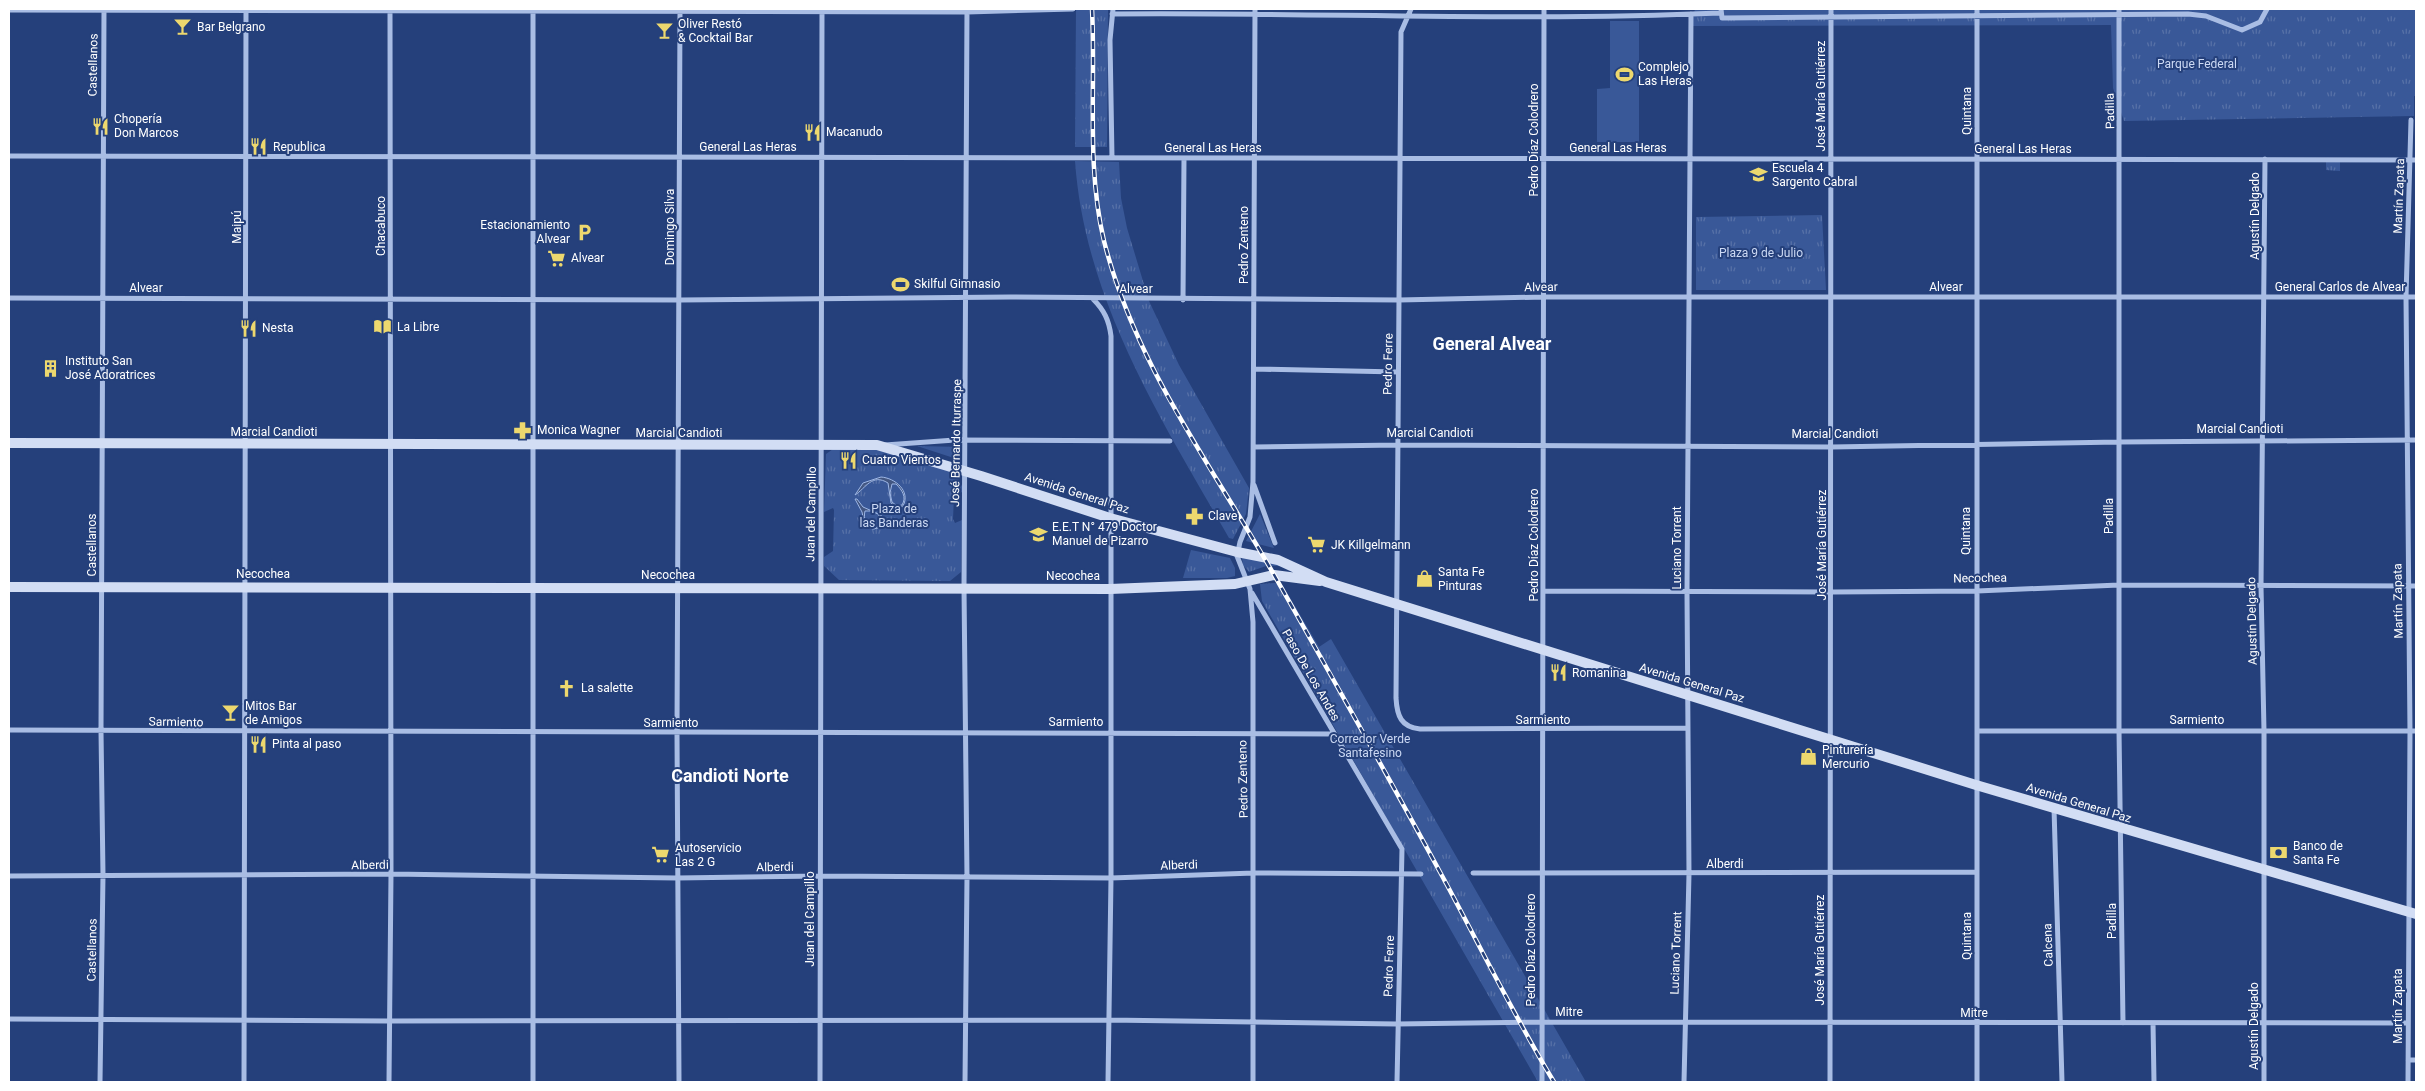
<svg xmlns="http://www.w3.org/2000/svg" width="2425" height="1091" font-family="Roboto,sans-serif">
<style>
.grass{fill:url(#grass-tufts)}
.garden{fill:#395898}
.water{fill:url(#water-ripples);stroke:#9db6e5;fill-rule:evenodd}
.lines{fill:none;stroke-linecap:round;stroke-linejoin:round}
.street{stroke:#a9bde4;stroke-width:5}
.secondary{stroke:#d2ddf4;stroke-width:10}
.rail-casing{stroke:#fff;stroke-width:4.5}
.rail{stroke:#25407b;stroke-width:2.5;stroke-dasharray:8;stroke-linecap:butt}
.labels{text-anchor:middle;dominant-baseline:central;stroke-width:4;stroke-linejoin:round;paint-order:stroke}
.poi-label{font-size:12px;fill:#fff;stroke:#25407b;text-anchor:start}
.park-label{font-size:12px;fill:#ccd9f4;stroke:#25407b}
.street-label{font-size:12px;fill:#fff;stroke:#25407b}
.district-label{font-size:18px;font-weight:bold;fill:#fff;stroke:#25407b}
</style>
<defs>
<pattern id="grass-tufts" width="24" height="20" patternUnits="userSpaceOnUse" patternTransform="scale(1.25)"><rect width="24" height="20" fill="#395898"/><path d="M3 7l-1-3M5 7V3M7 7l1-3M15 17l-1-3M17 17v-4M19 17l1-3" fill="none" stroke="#5771a7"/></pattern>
<pattern id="water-ripples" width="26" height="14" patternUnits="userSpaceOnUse" patternTransform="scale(1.25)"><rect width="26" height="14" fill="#425681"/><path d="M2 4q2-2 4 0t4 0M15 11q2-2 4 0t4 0" fill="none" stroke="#5e6f94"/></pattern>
</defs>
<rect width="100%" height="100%" fill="#25407b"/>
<path class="grass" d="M1076,9H1108L1107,147H1075Z
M1695,9H2416V96H2414V116L2124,121L2113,88L2111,25L1691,26Z
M1075,161L1119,162L1121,198L1127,228L1149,301L1179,365L1249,488L1246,514L1233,539L1229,538C1161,419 1085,301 1075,161Z
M2326,161L2340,162V171L2326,170Z
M1822,215L1826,290H1696V217Z
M917,446L961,447L960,460Z
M836,447H876L954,471L962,486V492L954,496L953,519L955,523L962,520L961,572L950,581L839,580L824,566V557L833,551L834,510L833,508L824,512L826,454Z
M1260,514L1274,548L1246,541Z
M1191,550L1230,558L1235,568V576L1227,578H1183Z
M1242,558L1270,561L1285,566H1266L1249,572L1243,565Z
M1275,583L1283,586L1319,647L1331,639L1586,1082H1538L1262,601L1260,584Z"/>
<path class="garden" d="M1610,21H1639V142H1597V89L1610,88Z"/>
<path class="water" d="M881,477C895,478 911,491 903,506L897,507L891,503L888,483C872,473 866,488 855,495L863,483ZM892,484H896C902,490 907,497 902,505L897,506L892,502L890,493Z
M855,499H857L863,507L881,515L882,524L879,528L872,529L864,522L862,512ZM865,511H871L878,514L881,519L878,527L874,529C866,526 863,519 865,511Z"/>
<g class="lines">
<path class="street" d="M1411,9L1401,32L1396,698C1397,716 1401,727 1420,729L1687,728
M1721,9L1722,18L2188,14L2206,16L2242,30L2260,22L2267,9
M1977,9V1082
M2119,9V730L2123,1023
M9,10L967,12L1073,9
M1112,14C1314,12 1517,22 1720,13
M9,156L2416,160
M1112,158L1110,40L1113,9
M9,298L680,300L1010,297L1399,300L1544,297H2416
M1093,299C1104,310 1109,320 1111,336V878L1108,1082
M1183,300L1184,158
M1254,369L1398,372
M885,445L955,440L1170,441
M1254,447L1398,445L1832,447L2119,442L2416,440
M1254,485L1275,543
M1543,591L1832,592L1977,591L2119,585L2416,586
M1252,593L1402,849L1397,1082
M9,730L1334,734
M1977,731H2416
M2054,808L2062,1082
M1473,873L1977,872
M9,876L391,874L677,878L820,876L1111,878L1254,873L1421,874
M9,1019L389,1021L1108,1020L1397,1024L1541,1022L2407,1023
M2153,1023L2154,1082
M2408,1060H2416
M100,1082L103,875L101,731L104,9
M244,1082L246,9
M389,1082L391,874L390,9
M533,1082V9
M679,1082L677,733L680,9
M820,1082L822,9
M965,1082L967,877L964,588L967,9
M1253,1082V622L1250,589L1237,556L1240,542L1250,517L1253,482L1255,9
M1542,1082L1544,9
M1684,1082L1689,874L1687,592L1691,14
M1830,1082L1831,9
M2264,1082V731L2261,586L2265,159
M2408,1082L2410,731L2406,297L2411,120"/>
<path class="secondary" d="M9,443L877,445L981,476L1110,518L1237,552L1278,560L1326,582L1976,785L2416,914
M9,587L1110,589L1235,584L1274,575L1320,581"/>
<defs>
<path id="rail" d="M1092,9C1096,85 1086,166 1104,241C1136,368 1214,468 1277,580C1332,677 1387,774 1440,872C1478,942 1513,1014 1554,1082"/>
</defs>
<use href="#rail" class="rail-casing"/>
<use href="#rail" class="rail"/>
</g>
<defs>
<symbol id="bar-bare" viewBox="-9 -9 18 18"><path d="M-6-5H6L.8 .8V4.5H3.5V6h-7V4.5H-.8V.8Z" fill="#edd86e" stroke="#25407b" stroke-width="2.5" paint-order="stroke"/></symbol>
<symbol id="stadium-bare" viewBox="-9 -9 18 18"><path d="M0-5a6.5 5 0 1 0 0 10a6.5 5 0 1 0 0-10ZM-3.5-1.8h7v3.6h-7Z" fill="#edd86e" stroke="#25407b" stroke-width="2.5" paint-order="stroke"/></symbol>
<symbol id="restaurant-bare" viewBox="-9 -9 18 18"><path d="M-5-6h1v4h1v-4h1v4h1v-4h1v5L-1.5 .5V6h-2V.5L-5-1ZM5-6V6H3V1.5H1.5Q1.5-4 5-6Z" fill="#edd86e" stroke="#25407b" stroke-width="2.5" paint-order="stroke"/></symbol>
<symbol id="school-bare" viewBox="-9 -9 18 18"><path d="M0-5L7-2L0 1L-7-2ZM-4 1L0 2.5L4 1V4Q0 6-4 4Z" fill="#edd86e" stroke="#25407b" stroke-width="2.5" paint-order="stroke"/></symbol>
<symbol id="parking-bare" viewBox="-9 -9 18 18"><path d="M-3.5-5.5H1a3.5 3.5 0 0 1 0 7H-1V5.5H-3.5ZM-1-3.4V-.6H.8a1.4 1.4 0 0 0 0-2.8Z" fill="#edd86e" stroke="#25407b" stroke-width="2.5" paint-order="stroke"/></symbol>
<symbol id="supermarket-bare" viewBox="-9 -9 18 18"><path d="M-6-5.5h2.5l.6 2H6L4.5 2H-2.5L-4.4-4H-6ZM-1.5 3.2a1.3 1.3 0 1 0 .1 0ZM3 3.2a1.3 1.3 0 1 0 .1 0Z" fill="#edd86e" stroke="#25407b" stroke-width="2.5" paint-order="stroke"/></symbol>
<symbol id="library-bare" viewBox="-9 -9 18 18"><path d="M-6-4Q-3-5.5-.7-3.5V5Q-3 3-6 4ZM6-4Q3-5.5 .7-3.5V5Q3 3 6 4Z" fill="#edd86e" stroke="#25407b" stroke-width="2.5" paint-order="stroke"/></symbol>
<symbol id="building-bare" viewBox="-9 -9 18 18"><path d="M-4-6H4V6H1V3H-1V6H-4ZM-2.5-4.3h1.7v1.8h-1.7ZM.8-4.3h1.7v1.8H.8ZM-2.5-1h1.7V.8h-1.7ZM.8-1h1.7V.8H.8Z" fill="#edd86e" stroke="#25407b" stroke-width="2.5" paint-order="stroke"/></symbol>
<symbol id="pharmacy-bare" viewBox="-9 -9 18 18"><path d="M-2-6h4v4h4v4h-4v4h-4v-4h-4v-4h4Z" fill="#edd86e" stroke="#25407b" stroke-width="2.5" paint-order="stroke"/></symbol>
<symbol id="shop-bare" viewBox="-9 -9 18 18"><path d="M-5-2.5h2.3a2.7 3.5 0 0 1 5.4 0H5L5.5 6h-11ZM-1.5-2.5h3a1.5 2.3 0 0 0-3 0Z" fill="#edd86e" stroke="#25407b" stroke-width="2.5" paint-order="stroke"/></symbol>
<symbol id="church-bare" viewBox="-9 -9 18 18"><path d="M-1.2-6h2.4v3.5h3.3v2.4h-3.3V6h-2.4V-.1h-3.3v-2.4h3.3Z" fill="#edd86e" stroke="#25407b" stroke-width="2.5" paint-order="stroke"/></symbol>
<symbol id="bank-bare" viewBox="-9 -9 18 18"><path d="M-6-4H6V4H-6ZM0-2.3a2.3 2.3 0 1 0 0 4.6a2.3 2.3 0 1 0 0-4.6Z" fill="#edd86e" stroke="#25407b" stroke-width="2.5" paint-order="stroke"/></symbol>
</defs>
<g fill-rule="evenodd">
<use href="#bar-bare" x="170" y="14" width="25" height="25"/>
<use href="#bar-bare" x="652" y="18" width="25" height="25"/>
<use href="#stadium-bare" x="1612" y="62" width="25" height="25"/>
<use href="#restaurant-bare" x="88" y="114" width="25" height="25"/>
<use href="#restaurant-bare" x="800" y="120" width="25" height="25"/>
<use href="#restaurant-bare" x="246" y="134" width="25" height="25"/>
<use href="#school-bare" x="1746" y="162" width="25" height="25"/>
<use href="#parking-bare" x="572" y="220" width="25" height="25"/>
<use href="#supermarket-bare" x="544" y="246" width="25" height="25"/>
<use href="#stadium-bare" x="888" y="272" width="25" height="25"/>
<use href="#library-bare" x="370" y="314" width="25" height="25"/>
<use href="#restaurant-bare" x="236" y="316" width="25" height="25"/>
<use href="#building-bare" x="38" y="356" width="25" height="25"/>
<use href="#pharmacy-bare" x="510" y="418" width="25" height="25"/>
<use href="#restaurant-bare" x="836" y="448" width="25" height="25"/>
<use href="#pharmacy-bare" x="1182" y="504" width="25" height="25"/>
<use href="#school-bare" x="1026" y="522" width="25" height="25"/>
<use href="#supermarket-bare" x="1304" y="532" width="25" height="25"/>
<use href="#shop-bare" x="1412" y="566" width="25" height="25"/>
<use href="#restaurant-bare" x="1546" y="660" width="25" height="25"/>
<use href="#church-bare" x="554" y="676" width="25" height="25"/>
<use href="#bar-bare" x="218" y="700" width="25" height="25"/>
<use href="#restaurant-bare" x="246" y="732" width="25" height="25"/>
<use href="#shop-bare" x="1796" y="744" width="25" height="25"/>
<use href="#bank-bare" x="2266" y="840" width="25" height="25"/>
<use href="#supermarket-bare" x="648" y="842" width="25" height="25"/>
</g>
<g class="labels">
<g class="poi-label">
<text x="678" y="24">Oliver Restó<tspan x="678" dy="14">&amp; Cocktail Bar</tspan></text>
<text x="197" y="27">Bar Belgrano</text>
<text x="1638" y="67">Complejo<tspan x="1638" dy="14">Las Heras</tspan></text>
<text x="114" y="119">Chopería<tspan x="114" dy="14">Don Marcos</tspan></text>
<text x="826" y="132">Macanudo</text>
<text x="273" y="147">Republica</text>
<text x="1772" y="168">Escuela 4<tspan x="1772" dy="14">Sargento Cabral</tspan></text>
<text x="570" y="225" text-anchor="end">Estacionamiento<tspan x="570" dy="14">Alvear</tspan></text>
<text x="571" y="258">Alvear</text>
<text x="914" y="284">Skilful Gimnasio</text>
<text x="397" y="327">La Libre</text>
<text x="262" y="328">Nesta</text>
<text x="65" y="361">Instituto San<tspan x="65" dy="14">José Adoratrices</tspan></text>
<text x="537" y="430">Monica Wagner</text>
<text x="862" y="460">Cuatro Vientos</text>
<text x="1208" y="516">Clave</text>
<text x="1052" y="527">E.E.T N° 479 Doctor<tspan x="1052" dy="14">Manuel de Pizarro</tspan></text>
<text x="1331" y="545">JK Killgelmann</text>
<text x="1438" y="572">Santa Fe<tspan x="1438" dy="14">Pinturas</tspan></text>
<text x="1572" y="673">Romanina</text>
<text x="581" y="688">La salette</text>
<text x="245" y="706">Mitos Bar<tspan x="245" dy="14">de Amigos</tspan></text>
<text x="272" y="744">Pinta al paso</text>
<text x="1822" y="750">Pinturería<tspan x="1822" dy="14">Mercurio</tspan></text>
<text x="2293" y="846">Banco de<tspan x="2293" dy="14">Santa Fe</tspan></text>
<text x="675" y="848">Autoservicio<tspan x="675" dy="14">Las 2 G</tspan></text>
</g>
<g class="park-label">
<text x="2197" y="64">Parque Federal</text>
<text x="1761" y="253">Plaza 9 de Julio</text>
<text x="894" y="509">Plaza de<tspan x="894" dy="14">las Banderas</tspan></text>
<text x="1370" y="739">Corredor Verde<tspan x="1370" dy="14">Santafesino</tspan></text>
</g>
<g class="street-label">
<text transform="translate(93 65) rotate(-89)">Castellanos</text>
<text transform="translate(1821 96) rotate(-90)">José María Gutiérrez</text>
<text transform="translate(1967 111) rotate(-90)">Quintana</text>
<text transform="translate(2110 111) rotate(-91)">Padilla</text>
<text transform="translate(1534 140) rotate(-90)">Pedro Díaz Colodrero</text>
<text x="748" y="147">General Las Heras</text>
<text x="1213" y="148">General Las Heras</text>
<text x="1618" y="148">General Las Heras</text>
<text x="2023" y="149">General Las Heras</text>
<text transform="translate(2399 196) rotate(-88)">Martín Zapata</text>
<text transform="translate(2255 216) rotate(-90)">Agustín Delgado</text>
<text transform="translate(381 226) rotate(-90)">Chacabuco</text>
<text transform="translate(237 227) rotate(-90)">Maipú</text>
<text transform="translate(670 227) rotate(-90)">Domingo Silva</text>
<text transform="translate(1244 245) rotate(-90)">Pedro Zenteno</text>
<text transform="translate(1541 287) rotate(-1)">Alvear</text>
<text x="1946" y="287">Alvear</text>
<text x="2340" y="287">General Carlos de Alvear</text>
<text x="146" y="288">Alvear</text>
<text x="1136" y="289">Alvear</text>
<text transform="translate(1388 364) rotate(-89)">Pedro Ferre</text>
<text x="2240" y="429">Marcial Candioti</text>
<text x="274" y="432">Marcial Candioti</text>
<text x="679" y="433">Marcial Candioti</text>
<text x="1430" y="433">Marcial Candioti</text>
<text x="1835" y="434">Marcial Candioti</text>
<text transform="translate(956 443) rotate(-89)">José Bernardo Iturraspe</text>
<text transform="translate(1077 493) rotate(18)">Avenida General Paz</text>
<text transform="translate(811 514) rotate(-89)">Juan del Campillo</text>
<text transform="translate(2109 516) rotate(-90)">Padilla</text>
<text transform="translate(1966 531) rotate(-90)">Quintana</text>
<text transform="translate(92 545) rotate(-90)">Castellanos</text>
<text transform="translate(1534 545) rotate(-90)">Pedro Díaz Colodrero</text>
<text transform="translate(1822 545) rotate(-90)">José María Gutiérrez</text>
<text transform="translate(1677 548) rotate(-90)">Luciano Torrent</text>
<text x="263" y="574">Necochea</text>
<text x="668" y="575">Necochea</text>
<text x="1073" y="576">Necochea</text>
<text transform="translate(1980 578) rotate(-1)">Necochea</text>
<text transform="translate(2398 601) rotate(-91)">Martín Zapata</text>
<text transform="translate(2252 621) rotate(-91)">Agustín Delgado</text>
<text transform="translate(1311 675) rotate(60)">Paso De Los Andes</text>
<text transform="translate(1692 683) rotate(17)">Avenida General Paz</text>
<text x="1543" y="720">Sarmiento</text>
<text x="2197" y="720">Sarmiento</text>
<text transform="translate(176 722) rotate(1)">Sarmiento</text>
<text x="1076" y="722">Sarmiento</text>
<text x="671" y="723">Sarmiento</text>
<text transform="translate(1243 779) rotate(-91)">Pedro Zenteno</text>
<text transform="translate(2079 803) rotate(17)">Avenida General Paz</text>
<text x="1725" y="864">Alberdi</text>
<text transform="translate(370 865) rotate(-1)">Alberdi</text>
<text transform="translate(1179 865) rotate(-2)">Alberdi</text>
<text transform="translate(775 867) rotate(-1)">Alberdi</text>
<text transform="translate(810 919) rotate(-90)">Juan del Campillo</text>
<text transform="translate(2112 921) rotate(-90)">Padilla</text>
<text transform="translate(1967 936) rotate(-90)">Quintana</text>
<text transform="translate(2048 945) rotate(-92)">Calcena</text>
<text transform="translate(92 950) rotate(-89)">Castellanos</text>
<text transform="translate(1531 950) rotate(-90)">Pedro Díaz Colodrero</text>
<text transform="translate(1820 950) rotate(-90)">José María Gutiérrez</text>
<text transform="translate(1676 953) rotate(-88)">Luciano Torrent</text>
<text transform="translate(1389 966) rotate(-88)">Pedro Ferre</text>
<text transform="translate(2398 1006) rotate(-90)">Martín Zapata</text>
<text x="1569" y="1012">Mitre</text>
<text x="1974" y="1013">Mitre</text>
<text transform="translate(2254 1026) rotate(-90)">Agustín Delgado</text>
</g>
<g class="district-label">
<text x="1492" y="343">General Alvear</text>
<text x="730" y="775">Candioti Norte</text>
</g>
</g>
<rect width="2425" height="1091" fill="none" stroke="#ffffff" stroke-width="20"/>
</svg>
